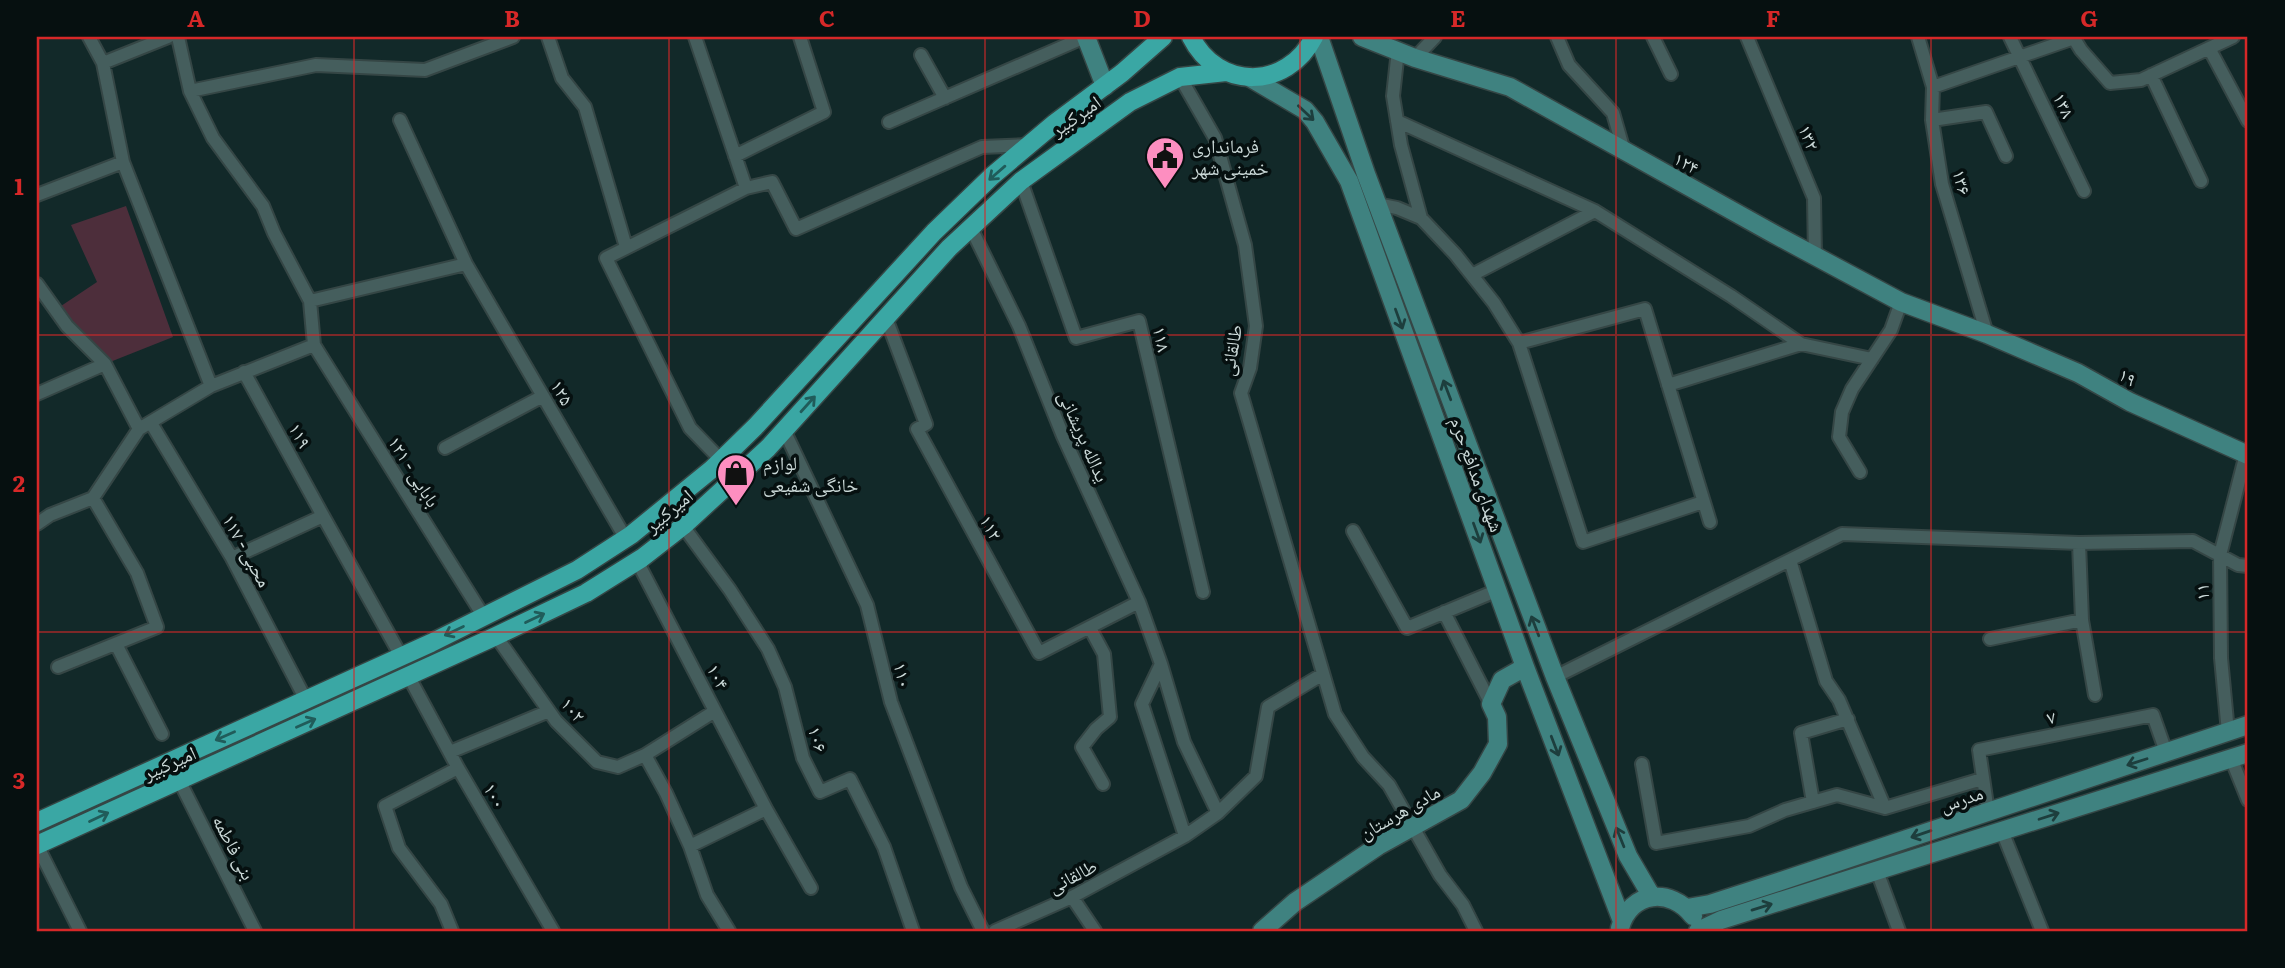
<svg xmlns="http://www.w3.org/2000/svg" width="2285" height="968" font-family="Literata,'Noto Naskh Arabic',serif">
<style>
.green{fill:#4d2e3b}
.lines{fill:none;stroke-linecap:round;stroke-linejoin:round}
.street-casing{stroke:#354645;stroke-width:16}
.secondary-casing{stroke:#354645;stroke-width:21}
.primary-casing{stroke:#354645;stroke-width:21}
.street{stroke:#455e5d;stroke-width:12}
.secondary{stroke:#3f8280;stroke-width:18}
.primary{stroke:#3aa7a4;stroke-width:18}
.oneway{stroke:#1d3e3d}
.oneway2{stroke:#205c5a}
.grid{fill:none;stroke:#d62828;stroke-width:2;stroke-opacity:0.55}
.labels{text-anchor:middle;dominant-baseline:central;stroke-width:7;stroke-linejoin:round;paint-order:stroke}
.street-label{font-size:19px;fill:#cbd9d8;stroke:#061010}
.poi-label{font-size:19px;fill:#cbd9d8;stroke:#061010;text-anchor:start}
.neatline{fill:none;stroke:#d62828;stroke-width:2.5}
.grid-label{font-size:23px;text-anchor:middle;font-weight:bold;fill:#d62828}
</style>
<rect width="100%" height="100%" fill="#122929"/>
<path class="green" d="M126,206L173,337L105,364L55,310L97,282L71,225Z"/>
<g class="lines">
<defs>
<path id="street" d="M89,37L103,63L123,162
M548,37L562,78L585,107L626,247
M695,37L746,188L606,258L690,428L721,460
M1557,37L1569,65L1613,113L1624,151
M1653,37L1671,74
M1747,37L1814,198L1815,256
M1918,37L1933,87L1932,120L1942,184L1987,334
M2010,37L2084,191
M2073,37L2081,50L2110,83L2141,80L2233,37
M2209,48L2248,121
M1398,50L1393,96L1401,145L1421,218
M921,55L945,98
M1415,58L1435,37
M103,63L168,37
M2151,75L2201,181
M1180,77L1215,138L1245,245L1256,326L1250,368L1241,393L1335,714L1363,757L1389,785L1440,875L1463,905L1476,931
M1933,87L2074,38
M190,91L316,65L425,70L513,37
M400,120L466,264
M1932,120L1986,112L2006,156
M1397,121L1595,211L1731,296L1801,344L1872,359
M889,122L1085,37
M735,156L824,112L800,37
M1021,181L1076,338L1139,321L1203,592
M746,188L772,182L796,229L982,147L1029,145
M37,195L123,162L211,386
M1377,204L1397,208L1421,218L1455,254L1494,303L1519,343L1583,542L1703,502
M970,226L1019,326L1063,436L1139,602L1161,664L1184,742L1218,813
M1472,275L1595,211
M37,284L67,326L105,364L139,429L211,386L314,345L310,301L274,233L263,206L213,138L190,91L178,37
M310,301L466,264L626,539
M886,318L926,424L917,429L1039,653L1139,602
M1519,343L1645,309L1710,522
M314,345L484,617
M1668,385L1801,344
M37,394L105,364
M151,423L232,558L306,700
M784,430L867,605L891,702L961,887L983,931
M445,448L543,396
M1860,472L1839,437L1842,412L1852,389L1891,330L1901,302
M323,516L401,656
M37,524L50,515L93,498L139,429
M683,526L730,590L768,649L785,687L803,758L820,792L850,779L884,847L913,931
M1353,531L1407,628L1498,590
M2079,543L2082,620L2095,695
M232,558L323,516L244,372
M1790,560L1826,681L1839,700L1885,808
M637,561L766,809
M1444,612L1491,704
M1090,628L1104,654L1110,717L1096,729L1082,747L1103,784
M496,636L556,721L597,762L618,767L645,755L666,793L690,846L707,895L729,931
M1990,639L2082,620
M116,644L162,734
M1161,664L1142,704L1185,836
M58,667L157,627L137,573L93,498
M409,677L458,768L553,931
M1555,677L1842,534L2079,543L2193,541L2238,565L2248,566
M2228,732L2221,658L2220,555L2246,454
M450,752L549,711
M645,755L715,711
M2231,758L2248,800
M1642,764L1656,843L1749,826L1785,810L1837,795L1885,808L1982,779
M179,780L255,931
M1813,802L1801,733L1848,719
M1988,812L1979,750L2153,715L2166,752
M2002,831L2042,931
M37,845L80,931
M690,846L766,809L811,888
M1877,871L1899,931
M1072,897L1095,931
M452,931L441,904L399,848L385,806L458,768
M995,931L1072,897L1185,836L1218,813L1256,776L1268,707L1323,674"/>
<path id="secondary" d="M1086,37L1105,86
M1319,37L1366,174L1555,677L1628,856L1652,897
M1362,37L1415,58L1510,87L1774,234L1901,302L1987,334L2078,373L2130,402L2248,455
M1249,77L1305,110L1315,122L1349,181L1525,667L1622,921
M1687,908L1710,904L1781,881L2248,725
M1620,928C1630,891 1671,887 1693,916
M1262,931L1295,902L1378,846L1461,800L1482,773L1498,744L1497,717L1491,704L1502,680L1525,667
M1698,931L1721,920L2248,753"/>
<path id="primary" d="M1191,37C1218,91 1287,90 1314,37
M37,822L431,643L577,570L631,535L712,469L755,427L934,232L992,176L1055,123L1122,73L1163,37
M37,845L496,636L586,593L642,558L683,526L768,448L949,248L1021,181L1130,102L1180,77L1226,72"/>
</defs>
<use href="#street" class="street-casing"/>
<use href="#secondary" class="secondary-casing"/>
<use href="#primary" class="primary-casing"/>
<use href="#street" class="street"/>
<use href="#secondary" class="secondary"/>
<use href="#primary" class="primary"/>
</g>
<defs><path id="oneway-shaft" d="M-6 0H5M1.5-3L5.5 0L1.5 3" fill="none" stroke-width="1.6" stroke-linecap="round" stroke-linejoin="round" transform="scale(1.75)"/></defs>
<g class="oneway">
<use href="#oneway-shaft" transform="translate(1306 113) rotate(43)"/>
<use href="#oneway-shaft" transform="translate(1399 319) rotate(70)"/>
<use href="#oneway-shaft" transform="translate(1447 390) rotate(-111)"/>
<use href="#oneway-shaft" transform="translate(1477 533) rotate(70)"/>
<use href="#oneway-shaft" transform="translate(1535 626) rotate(-111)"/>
<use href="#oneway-shaft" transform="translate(1555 746) rotate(69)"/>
<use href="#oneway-shaft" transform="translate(2137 762) rotate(162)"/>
<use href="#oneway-shaft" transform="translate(2049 816) rotate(-18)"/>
<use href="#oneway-shaft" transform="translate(1921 834) rotate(161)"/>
<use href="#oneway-shaft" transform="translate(1620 837) rotate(-112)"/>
<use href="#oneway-shaft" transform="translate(1762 907) rotate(-17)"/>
</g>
<g class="oneway2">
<use href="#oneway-shaft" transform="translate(997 173) rotate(139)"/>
<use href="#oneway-shaft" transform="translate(808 404) rotate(-48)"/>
<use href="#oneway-shaft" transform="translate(535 618) rotate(-26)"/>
<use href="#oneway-shaft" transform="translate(454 631) rotate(154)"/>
<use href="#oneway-shaft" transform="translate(306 723) rotate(-24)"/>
<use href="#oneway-shaft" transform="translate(225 736) rotate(156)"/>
<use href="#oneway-shaft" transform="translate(99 817) rotate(-25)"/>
</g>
<path class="grid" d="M354,37V931M669,37V931M985,37V931M1300,37V931M1616,37V931M1931,37V931M37,335H2248M37,632H2248"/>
<defs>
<symbol id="civic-pin" viewBox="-11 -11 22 30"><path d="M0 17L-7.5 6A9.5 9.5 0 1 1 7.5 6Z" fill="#fd8ec0" stroke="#061010"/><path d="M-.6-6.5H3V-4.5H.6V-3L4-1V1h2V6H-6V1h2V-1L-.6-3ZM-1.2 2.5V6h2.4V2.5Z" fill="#111"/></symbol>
<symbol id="shop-pin" viewBox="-11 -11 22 30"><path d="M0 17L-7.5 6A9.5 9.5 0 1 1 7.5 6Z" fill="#fd8ec0" stroke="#061010"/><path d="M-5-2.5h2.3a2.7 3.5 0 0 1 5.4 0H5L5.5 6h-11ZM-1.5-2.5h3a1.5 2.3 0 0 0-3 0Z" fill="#111"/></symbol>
</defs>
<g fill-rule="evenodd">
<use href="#civic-pin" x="1143" y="134" width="44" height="60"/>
<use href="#shop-pin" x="714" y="451" width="44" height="60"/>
</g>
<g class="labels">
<g class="street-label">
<text transform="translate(2065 105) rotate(65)">۱۳۸</text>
<text transform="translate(1075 115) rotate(-35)">امیرکبیر</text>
<text transform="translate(1810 137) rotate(68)">۱۳۲</text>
<text transform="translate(1687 162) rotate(29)">۱۲۴</text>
<text transform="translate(1963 182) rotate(76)">۱۳۶</text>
<text transform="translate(1163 339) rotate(78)">۱۱۸</text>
<text transform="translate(1230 350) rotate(-80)">طالقانی</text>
<text transform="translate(2128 376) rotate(29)">۱۹</text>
<text transform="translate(563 392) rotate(60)">۱۲۵</text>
<text transform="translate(301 435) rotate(61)">۱۱۹</text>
<text transform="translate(1085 436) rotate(66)">یدالله پریشانی</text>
<text transform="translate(415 471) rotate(58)">بابایی - ۱۲۱</text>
<text transform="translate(1478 474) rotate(70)">شهدای مدافع حرم</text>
<text transform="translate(668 510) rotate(-40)">امیرکبیر</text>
<text transform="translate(992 527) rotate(61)">۱۱۲</text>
<text transform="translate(248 550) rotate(61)">محبی - ۱۱۷</text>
<text transform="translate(2201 592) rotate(-91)">۱۱</text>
<text transform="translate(904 675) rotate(76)">۱۱۰</text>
<text transform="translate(719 676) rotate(62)">۱۰۴</text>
<text transform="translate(574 709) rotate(49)">۱۰۲</text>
<text transform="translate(2051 716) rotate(-11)">۷</text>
<text transform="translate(819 739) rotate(73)">۱۰۶</text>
<text transform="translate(169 762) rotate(-24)">امیرکبیر</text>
<text transform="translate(496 795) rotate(60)">۱۰۰</text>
<text transform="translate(1961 798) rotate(-19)">مدرس</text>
<text transform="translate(1399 811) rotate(-30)">مادی هرستان</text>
<text transform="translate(235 847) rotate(63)">بنی فاطمه</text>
<text transform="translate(1072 875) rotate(-27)">طالقانی</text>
</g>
<g class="poi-label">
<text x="1192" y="145">فرمانداری<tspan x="1192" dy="22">خمینی شهر</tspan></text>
<text x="763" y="462">لوازم<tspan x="763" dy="22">خانگی شفیعی</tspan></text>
</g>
</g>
<rect width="2285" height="968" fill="none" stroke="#061010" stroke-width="77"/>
<rect x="38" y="38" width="2208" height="892" class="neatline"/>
<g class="grid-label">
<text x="196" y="27">A</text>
<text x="512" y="27">B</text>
<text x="827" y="27">C</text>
<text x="1142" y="27">D</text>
<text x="1458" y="27">E</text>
<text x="1773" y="27">F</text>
<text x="2089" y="27">G</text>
<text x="19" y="195">1</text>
<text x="19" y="492">2</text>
<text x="19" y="789">3</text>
</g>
</svg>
